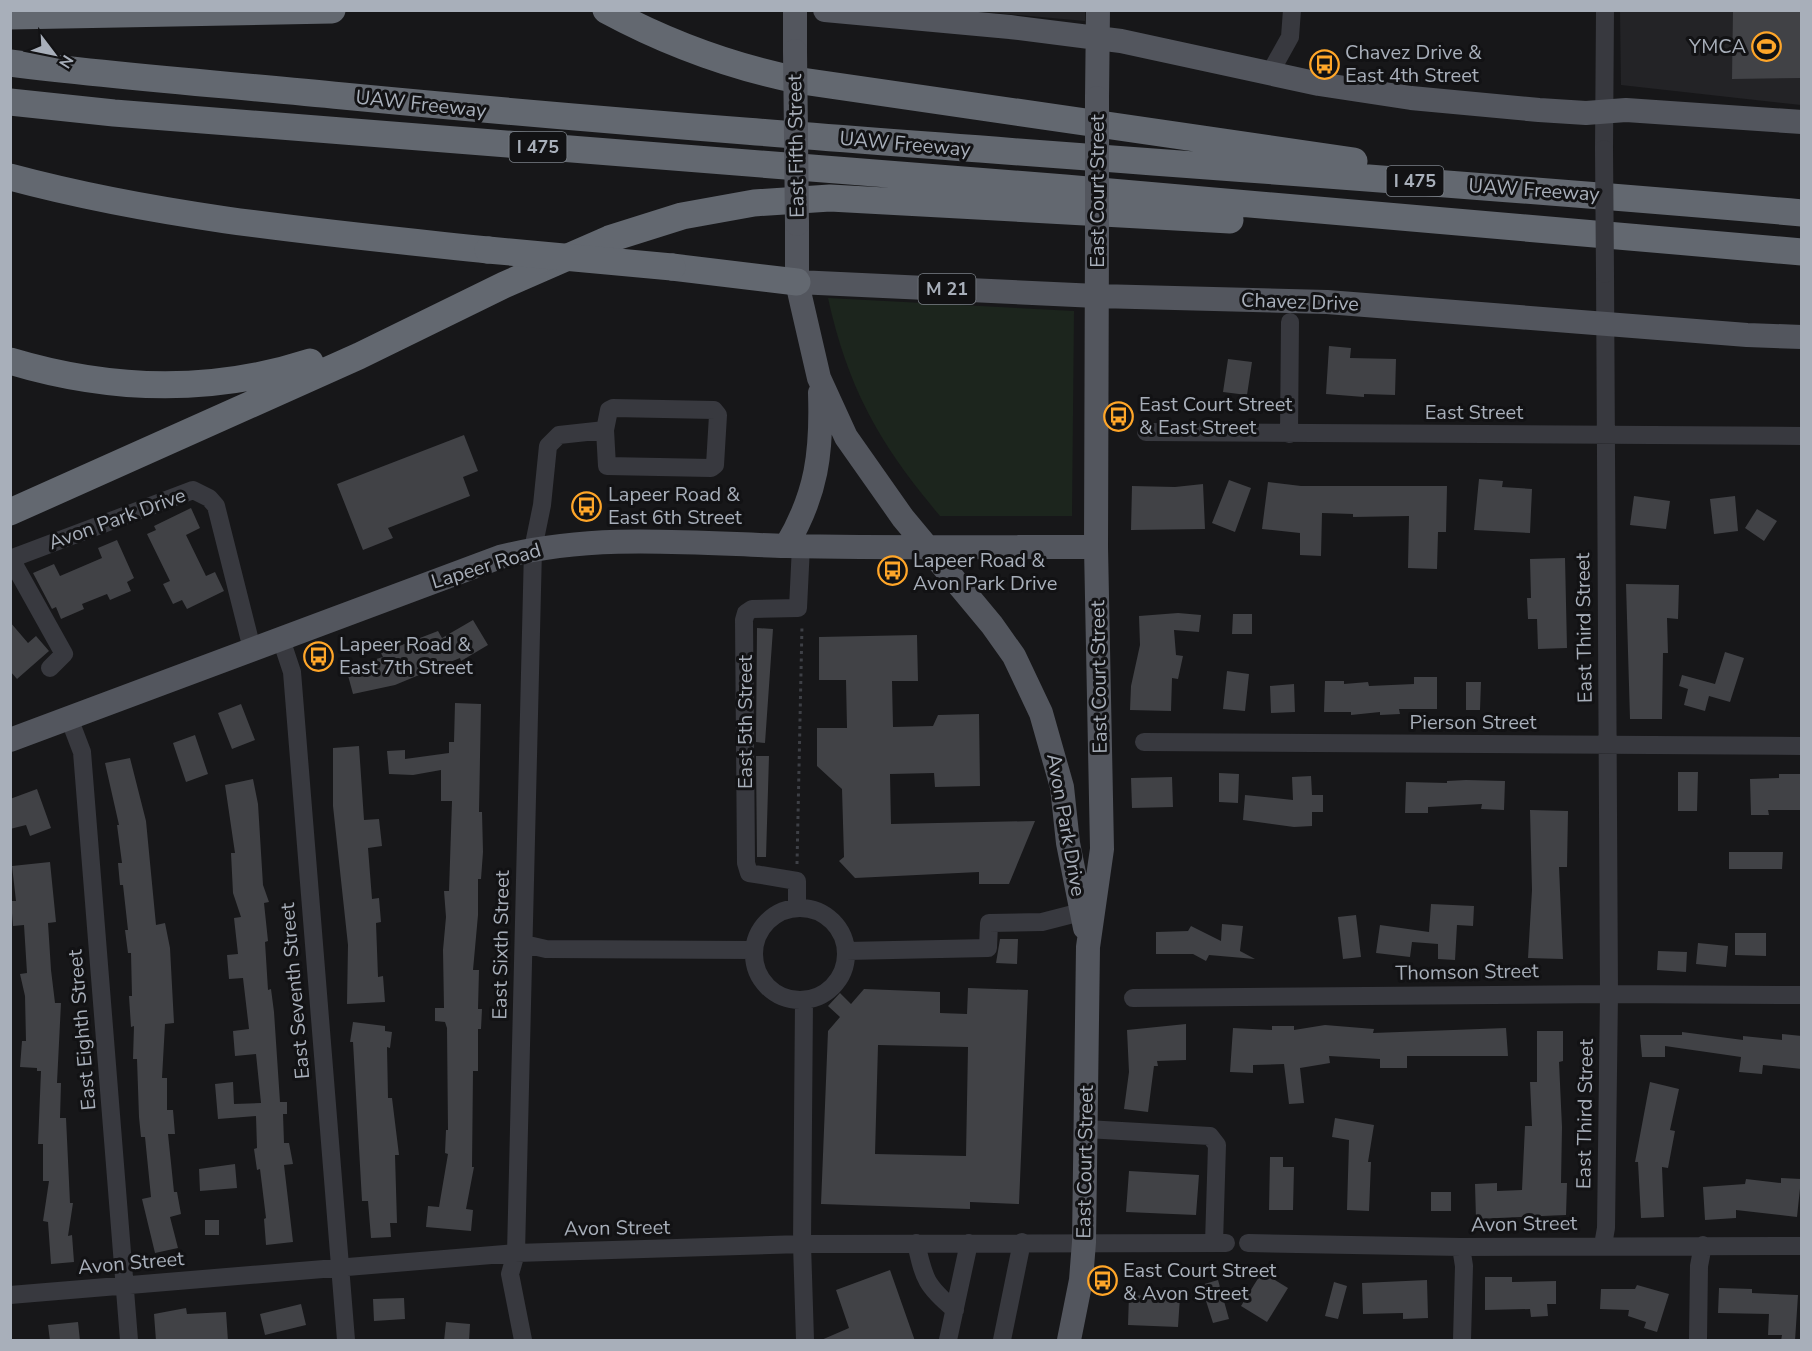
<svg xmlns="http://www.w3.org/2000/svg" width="1812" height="1351" font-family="'Nunito Sans',sans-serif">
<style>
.built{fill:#232326}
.green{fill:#1c251d}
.building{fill:#414246;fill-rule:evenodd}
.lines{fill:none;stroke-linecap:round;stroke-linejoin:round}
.path{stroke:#3e4046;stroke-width:3;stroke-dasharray:3 4.5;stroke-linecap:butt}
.minor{stroke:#38393f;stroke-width:18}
.major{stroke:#53565e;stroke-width:24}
.highway{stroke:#636870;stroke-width:27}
.minor-bridge{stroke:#38393f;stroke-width:18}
.major-bridge{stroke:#53565e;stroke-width:24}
.highway-bridge{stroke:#636870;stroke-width:27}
.labels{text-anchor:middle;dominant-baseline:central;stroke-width:6;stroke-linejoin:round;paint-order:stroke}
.shield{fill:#121214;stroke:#7b8088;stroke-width:1.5}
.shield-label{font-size:18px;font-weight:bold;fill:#a8afba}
.poi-label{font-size:20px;fill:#a8afba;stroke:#121214;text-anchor:start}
.street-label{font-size:20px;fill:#a8afba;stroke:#121214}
</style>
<rect width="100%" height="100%" fill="#171719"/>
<path class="built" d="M973,11H1085V21Z
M1620,11H1801V105L1621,85Z"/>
<path class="green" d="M828,298L1074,311L1072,516H940C880,445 848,389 828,298Z"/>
<path class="building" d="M1733,10H1802V78L1732,79Z
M1329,346L1351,348L1350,358L1396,359L1395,395L1364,394V397L1326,394Z
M1228,359L1252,362L1247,395L1223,392Z
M464,435L478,471L463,477L470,496L388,528L393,538L363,550L337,484Z
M1479,479L1503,481L1502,487L1532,489L1530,533L1474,530Z
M1229,480L1251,488L1235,532L1212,523Z
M1268,482L1301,486H1447L1446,532H1438L1437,569L1408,568L1409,516L1353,517V514L1322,513L1321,556L1300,555V533L1262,529Z
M1203,484L1205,529L1131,530L1132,486L1175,487Z
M1634,496L1670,501L1666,529L1630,525Z
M1735,496L1738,531L1714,534L1710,499Z
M191,508L200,528L186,535L206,576L215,572L224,591L187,609L182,600L173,604L163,584L170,581L147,534L156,530L154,526Z
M1757,509L1777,521L1764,541L1745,528Z
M117,540L134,578L127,582L131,591L110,600L107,594L82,604L84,609L61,619L56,607L52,609L33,573L54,564L60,576L102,558L98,548Z
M1565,558L1567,648L1538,649L1537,619H1528L1527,598H1531L1530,559Z
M1626,584L1679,585L1678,619L1667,618L1668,653H1663L1662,719H1630Z
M1178,613L1201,615L1199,632L1174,630L1176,655L1183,656L1178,679L1172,678L1171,711L1130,710L1131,686L1140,645L1139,616Z
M1233,614H1252V634H1232Z
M473,620L488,645L461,661L460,658L395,685L353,694L346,668L383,657L381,653L438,631L442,638Z
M10,622L28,643L36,636L49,651L17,679L10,671Z
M757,628L773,629L765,743L756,742Z
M917,635L918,681H892L893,727L933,726L938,715L979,714L980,786L935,787L934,773L890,774L891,824L1035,821L1009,884H979V872L855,878L839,861L844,857L842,789L817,766V728H847L846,680H819V637Z
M1725,652L1744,658L1730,702L1709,696L1705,711L1684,705L1688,689L1679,686L1682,675L1715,684Z
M1227,671L1249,674L1245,711L1223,709Z
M1414,677H1437V709H1399L1400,714L1380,715V712L1351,715V712H1324L1325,681H1344V684L1368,682L1369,686L1414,684Z
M1466,682H1481L1480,710H1466Z
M1294,684L1295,712L1271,713L1270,686Z
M455,703L481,704L479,812H482L483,852L481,879H478V915L473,970H479L478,1009H482L481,1029H478V1071H473L472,1167H474L466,1209L473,1210L471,1231L426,1227L428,1206L439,1207L448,1154L445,1153L446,1130H448L447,1028L445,1022L435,1021V1008H444L443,950L446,917L444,891H449L452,801H441V770L413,775L389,774L387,751L405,750V759L449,753V742H454Z
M241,704L255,740L232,749L218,713Z
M195,735L208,774L186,782L173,743Z
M359,746L364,820L379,819L382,846L368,848L372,899L379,898L381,922L376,923L378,977L383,976L385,1002L347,1004L348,945L333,806V748Z
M756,756H769L766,857H757Z
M130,758L146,821L156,925L165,923L170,948L174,1023L165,1024L162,1078H167V1110H173L175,1134H168L174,1192H177L181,1214L170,1217L178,1248L155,1253L142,1199L151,1197L145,1137H141L139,1117L137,1059H133L134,1026L131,1027L129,996H132L131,953H128L125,930H128L123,885H120L118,863H122L117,825H119L105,763Z
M1678,772H1698L1697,811H1678Z
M1219,773L1239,774L1238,803L1219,802Z
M1779,774H1802V810H1768L1769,815H1751L1750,779L1779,778Z
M1311,776L1312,795H1323V812H1312V826L1294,827L1243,820L1245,795L1293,800L1292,777Z
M1172,777L1173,807L1132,808L1131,778Z
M253,779L258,804L263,885L269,902L264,903L268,941L265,942L268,990L271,989L274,1012L280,1102H287V1114H283L284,1143H289L293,1164L284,1165L293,1242L266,1245L264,1219L266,1218L260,1169L257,1170L254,1149L257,1148L256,1116L218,1119L215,1084L233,1082L234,1104L261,1103L256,1054L235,1056L233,1031L249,1029L243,978L229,979L227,955L238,954L234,918L241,917L233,893L231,853H235L225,785Z
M1466,780L1505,781L1504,810L1481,809L1482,804L1428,807V813H1405L1406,782L1447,783V781Z
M37,789L51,828L30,836L26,825L10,829V799Z
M1530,810L1568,811L1567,867H1559L1563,959L1528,958L1532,890Z
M1729,852H1783L1782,869H1729Z
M50,862L56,922L48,923L51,970L55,1003H61L57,1083H61L60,1118H66L70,1203H73L68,1236L72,1235L74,1262L51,1264L48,1222L43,1221L49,1181H43V1144H38L41,1071H37V1068L20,1067L22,1041H26L25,996L20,974L27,973L24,925L13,926L11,901H16L12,866Z
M1431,904L1474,906L1473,926L1457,925L1455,960L1438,959V944L1412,942L1410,957L1376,953L1380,925L1429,932Z
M1356,915L1361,957L1343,959L1338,917Z
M1222,924L1243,926L1240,951L1255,959L1209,955L1206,961L1193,954H1156V932L1188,931L1191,926L1221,941Z
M1735,933H1766V956L1735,955Z
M1000,939H1018L1017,964L996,963Z
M1698,943L1728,946L1726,967L1696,964Z
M1658,951L1687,952L1686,972L1657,970Z
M968,988L1028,990L1019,1204L970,1202V1209L821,1204L828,1031L840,1017L828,1006L840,993L851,1004L864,989L940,992V1013L967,1014ZM878,1045L968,1047L966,1156L875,1154Z
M353,1022L385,1026V1031L392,1032L390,1048L387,1047L388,1098H392L399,1155H395L397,1223H390L391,1237L371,1238L368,1201H362L353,1042H350Z
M1186,1024V1060L1157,1061L1158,1066H1154L1148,1112L1124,1109L1129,1072L1127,1030Z
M1325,1025L1374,1029L1373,1033L1506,1028L1508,1056H1407V1068H1380V1059L1329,1056L1330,1063L1300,1068L1304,1103L1289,1104L1284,1064L1253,1065V1073L1230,1072L1233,1028L1272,1030V1026H1294V1030Z
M1537,1031H1563V1061L1559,1062L1562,1127L1561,1183H1567L1566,1215L1476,1219L1475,1184L1497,1183V1191L1522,1190L1525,1126H1532L1530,1082H1537Z
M1682,1032L1743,1040V1036L1782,1040V1034L1802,1036V1069L1763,1065L1762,1074L1739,1072L1741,1057L1665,1046V1057H1642L1640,1035H1682Z
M1650,1082L1679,1089L1670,1130L1675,1131L1668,1168L1662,1167L1664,1217L1641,1218L1638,1162H1635Z
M1335,1118L1374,1125L1368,1162H1371L1369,1211L1347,1210L1349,1140L1332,1137Z
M1270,1157H1283V1167H1294L1293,1210H1269Z
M235,1164L237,1188L200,1191L199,1169Z
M1129,1171L1199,1175L1196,1215L1126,1212Z
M1781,1178L1801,1179L1797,1217L1736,1210V1218L1705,1220L1703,1187L1745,1184L1746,1179L1781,1183Z
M1431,1192H1451V1211H1431Z
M205,1220H219V1235H205Z
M890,1270L915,1341H819L849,1328L836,1290Z
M1262,1272L1288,1288L1267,1322L1241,1306Z
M1485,1277H1512V1282L1556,1281V1304H1547L1548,1316L1531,1317L1530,1309L1485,1310Z
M1218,1280L1229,1319L1213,1323L1201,1285Z
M1427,1280L1428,1318L1403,1319V1313L1363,1314L1362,1283Z
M1334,1282L1347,1286L1338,1319L1325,1316Z
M1637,1285L1669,1294L1657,1332L1644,1328L1646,1322L1628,1316L1629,1310L1600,1309L1601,1289H1635Z
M1719,1288L1752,1289V1293L1798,1295L1795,1341H1781L1782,1335H1768L1769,1314L1718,1313Z
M1129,1295L1180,1297L1178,1327L1128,1325Z
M404,1298L405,1319L374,1321L373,1299Z
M301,1304L306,1325L265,1335L260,1314Z
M186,1308L187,1314L226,1312L228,1341H156L154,1314Z
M78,1322L80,1341H50L48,1325Z
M446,1322L470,1324L469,1341H444Z"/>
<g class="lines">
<path class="path" d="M797,864L802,625"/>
<path class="minor" d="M1270,73L1290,37L1292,10
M1604,149L1605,10
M1146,432L1802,436
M1289,434L1290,322
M10,559L193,490L209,498L216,506L252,649
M11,559L64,654L50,668
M281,639L292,672L346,1340
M69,718L82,752L129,1340
M1144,742L1802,746
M797,907V881L749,873L746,863L744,620L746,613L752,609L798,608L801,546
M754 954a46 46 0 1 1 92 0a46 46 0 1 1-92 0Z
M524,944L546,949L754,950
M846,951L988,948L989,923L1042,922L1081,912
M1133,998L1609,994L1802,995
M804,1001L802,1244L805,1340
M1086,1129L1210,1136L1217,1145L1214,1243
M916,1243C924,1279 926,1286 955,1310
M1248,1243L1461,1247L1802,1246
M1603,1245L1606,1228L1609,994L1605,274
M1461,1247L1464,1266L1462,1340
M10,1295L516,1253L802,1244L1226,1243
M523,1340L510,1274L516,1253L533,549L542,505L548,446L559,435L605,430L609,410L613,408L714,410L718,415L715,465L711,468L607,466L605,430
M948,1340L969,1243
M1002,1340L1022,1242
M1698,1340L1699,1266L1703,1245"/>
<path class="major" d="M795,10V51
M825,10L1010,27L1121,41L1319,84L1411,98L1539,110L1586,113L1626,110L1802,122
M1097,98L1098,10
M797,224V282L801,300L819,378L846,437L903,518L992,625L1014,656L1041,713L1062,787L1068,843L1085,928
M797,282L1097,296L1327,302L1747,335L1802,337
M786,546C817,494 822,452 820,393
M10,740L500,557C594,533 690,543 786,546C889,548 993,547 1096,547
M1069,1340L1081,1280L1084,1242L1088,947L1102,849L1096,547L1097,233"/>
<path class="highway" d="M606,10C669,44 732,67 802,81L1354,161
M10,16L332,10
M10,63C121,77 232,85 343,96C829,143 1316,170 1802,213
M10,102L114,113L1065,188L1802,252
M10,177C167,219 327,233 488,250
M672,267L797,282
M10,361C110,391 211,394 310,362
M10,512L359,356L504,285L609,239L682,216L754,203L830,198L1230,220"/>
<path class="minor-bridge" d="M1604,149L1605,274"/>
<path class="major-bridge" d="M795,51L797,224
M1097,233V98"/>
<path class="highway-bridge" d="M488,250L672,267"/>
</g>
<defs>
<symbol id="stadium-ring" viewBox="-11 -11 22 22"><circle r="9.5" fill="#121214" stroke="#ffa629" stroke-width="1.5"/><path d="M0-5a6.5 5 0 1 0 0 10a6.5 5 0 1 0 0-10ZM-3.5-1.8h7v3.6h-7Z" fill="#ffa629"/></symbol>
<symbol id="bus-ring" viewBox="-11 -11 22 22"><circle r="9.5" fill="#121214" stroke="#ffa629" stroke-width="1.5"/><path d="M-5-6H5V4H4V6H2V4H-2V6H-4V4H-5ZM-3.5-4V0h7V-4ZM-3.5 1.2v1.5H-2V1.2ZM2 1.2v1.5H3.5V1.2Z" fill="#ffa629"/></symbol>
</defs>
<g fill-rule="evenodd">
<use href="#stadium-ring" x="1750" y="30" width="33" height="33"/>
<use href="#bus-ring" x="1308" y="48" width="33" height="33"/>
<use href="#bus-ring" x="1102" y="400" width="33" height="33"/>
<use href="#bus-ring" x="570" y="490" width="33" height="33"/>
<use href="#bus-ring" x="876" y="554" width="33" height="33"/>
<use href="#bus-ring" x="302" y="640" width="33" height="33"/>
<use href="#bus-ring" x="1086" y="1264" width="33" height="33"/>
</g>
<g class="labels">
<g class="shield">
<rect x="509.5" y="132" width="57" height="30" rx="4.5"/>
<rect x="1386.5" y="166" width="57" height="30" rx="4.5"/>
<rect x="918.5" y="274" width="57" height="30" rx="4.5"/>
</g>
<g class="shield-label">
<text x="538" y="147">I 475</text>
<text x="1415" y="181">I 475</text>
<text x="947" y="289">M 21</text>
</g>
<g class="poi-label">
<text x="1746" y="46" text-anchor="end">YMCA</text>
<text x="1345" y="52">Chavez Drive &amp;<tspan x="1345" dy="23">East 4th Street</tspan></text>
<text x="1139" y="404">East Court Street<tspan x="1139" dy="23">&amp; East Street</tspan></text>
<text x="608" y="494">Lapeer Road &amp;<tspan x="608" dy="23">East 6th Street</tspan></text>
<text x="913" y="560">Lapeer Road &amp;<tspan x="913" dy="23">Avon Park Drive</tspan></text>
<text x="339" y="644">Lapeer Road &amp;<tspan x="339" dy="23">East 7th Street</tspan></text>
<text x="1123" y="1270">East Court Street<tspan x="1123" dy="23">&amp; Avon Street</tspan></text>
</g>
<g class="street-label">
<text transform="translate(421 104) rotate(6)">UAW Freeway</text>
<text transform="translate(905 144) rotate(5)">UAW Freeway</text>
<text transform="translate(796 146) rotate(-91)">East Fifth Street</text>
<text transform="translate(1534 190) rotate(4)">UAW Freeway</text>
<text transform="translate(1097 191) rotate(-90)">East Court Street</text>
<text transform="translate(1300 302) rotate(2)">Chavez Drive</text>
<text x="1474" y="412">East Street</text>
<text transform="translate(117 519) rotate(-20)">Avon Park Drive</text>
<text transform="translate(486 566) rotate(-17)">Lapeer Road</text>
<text transform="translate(1584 628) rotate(-91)">East Third Street</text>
<text transform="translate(1099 677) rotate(-91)">East Court Street</text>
<text transform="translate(745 722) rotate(-90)">East 5th Street</text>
<text x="1473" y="722">Pierson Street</text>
<text transform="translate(1066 825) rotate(80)">Avon Park Drive</text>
<text transform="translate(501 945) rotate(-89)">East Sixth Street</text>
<text transform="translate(1467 972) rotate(-1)">Thomson Street</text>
<text transform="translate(295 991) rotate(-95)">East Seventh Street</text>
<text transform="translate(82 1030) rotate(-95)">East Eighth Street</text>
<text transform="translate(1585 1114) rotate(-89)">East Third Street</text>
<text transform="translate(1085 1162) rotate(-89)">East Court Street</text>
<text transform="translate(1524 1224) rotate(-1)">Avon Street</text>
<text transform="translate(617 1228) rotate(-1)">Avon Street</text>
<text transform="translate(131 1263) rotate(-5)">Avon Street</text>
</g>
</g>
<rect width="1812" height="1351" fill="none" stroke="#a8afba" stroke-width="24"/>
<g transform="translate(54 54) rotate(122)" stroke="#121214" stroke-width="4.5" paint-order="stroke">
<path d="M0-4.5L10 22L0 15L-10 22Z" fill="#a8afba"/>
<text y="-9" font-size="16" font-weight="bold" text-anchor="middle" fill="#a8afba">N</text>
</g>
</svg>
